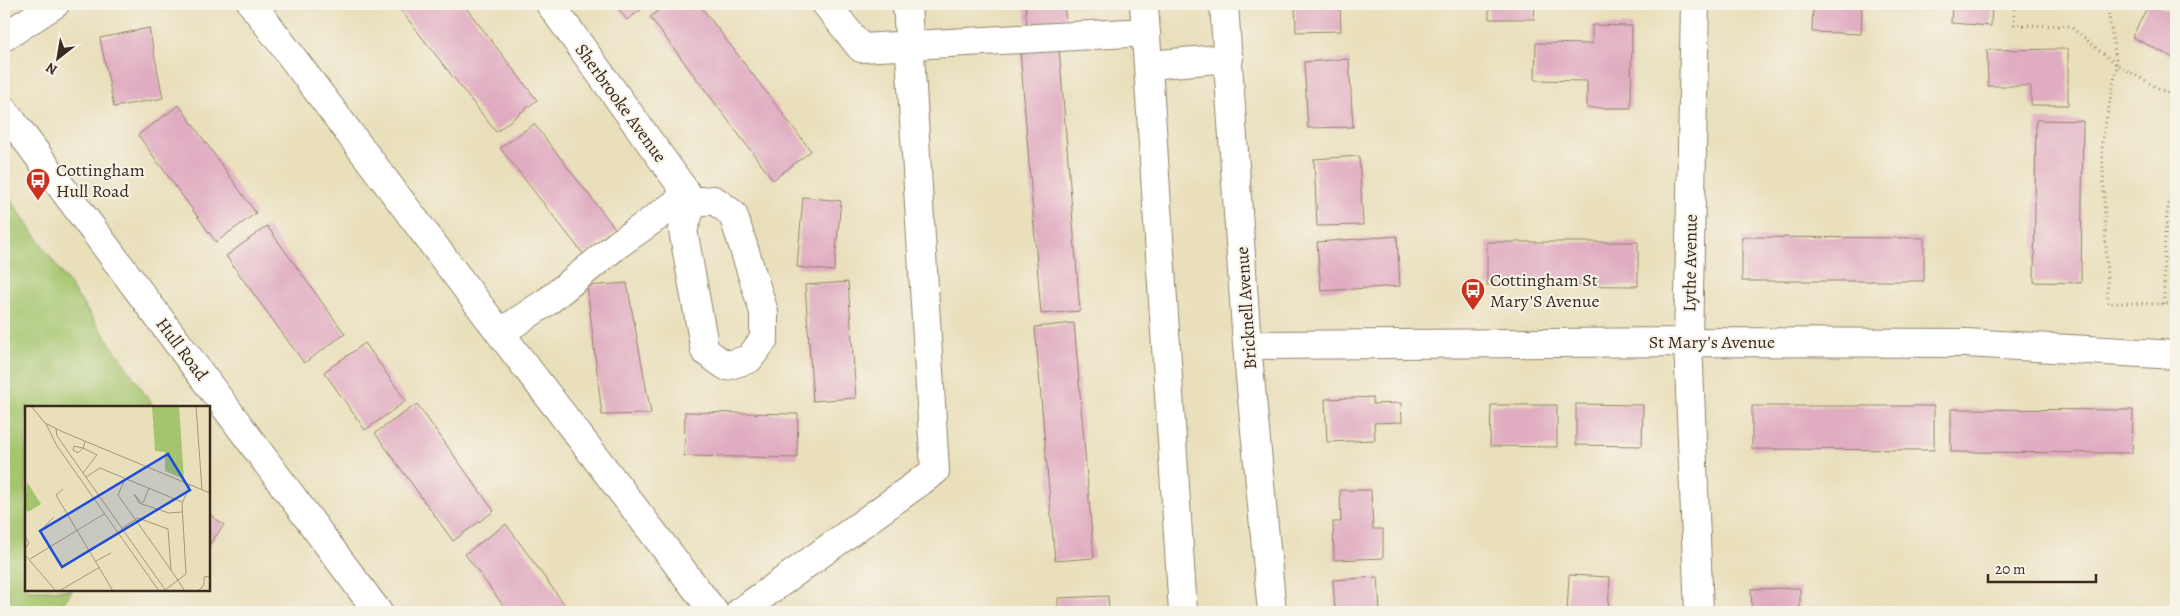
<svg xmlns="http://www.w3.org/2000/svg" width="2180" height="616" font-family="Alegreya,serif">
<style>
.green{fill:#a4c56d;stroke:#707846}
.building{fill:#e0acc1}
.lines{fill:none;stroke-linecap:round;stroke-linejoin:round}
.minor-casing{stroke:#92846c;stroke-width:30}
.major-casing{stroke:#92846c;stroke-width:30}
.path{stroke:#92846c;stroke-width:3;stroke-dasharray:1 4;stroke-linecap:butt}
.minor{stroke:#fff;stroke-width:28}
.major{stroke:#fff;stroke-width:28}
.labels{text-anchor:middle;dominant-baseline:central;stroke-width:4;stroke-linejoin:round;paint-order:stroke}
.street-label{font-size:18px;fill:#3b2a1e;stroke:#f7f3e8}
.poi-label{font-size:18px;fill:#3b2a1e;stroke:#f7f3e8;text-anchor:start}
.inset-road{fill:none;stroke:#a3977c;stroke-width:1}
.view{fill:#1d4ed8;fill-opacity:0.15;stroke:#1d4ed8;stroke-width:2.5}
.inset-edge{fill:none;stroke:#3b2a1e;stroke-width:2.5}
</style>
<rect width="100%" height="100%" fill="#f7f3e8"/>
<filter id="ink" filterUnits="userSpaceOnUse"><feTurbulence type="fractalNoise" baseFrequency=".02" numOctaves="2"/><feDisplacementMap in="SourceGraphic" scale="10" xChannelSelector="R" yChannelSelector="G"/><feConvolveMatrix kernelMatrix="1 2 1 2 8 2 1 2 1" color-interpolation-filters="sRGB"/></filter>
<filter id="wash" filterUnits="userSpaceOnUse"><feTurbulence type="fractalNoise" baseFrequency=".0096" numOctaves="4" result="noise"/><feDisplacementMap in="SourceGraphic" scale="20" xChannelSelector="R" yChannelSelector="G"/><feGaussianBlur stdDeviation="1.12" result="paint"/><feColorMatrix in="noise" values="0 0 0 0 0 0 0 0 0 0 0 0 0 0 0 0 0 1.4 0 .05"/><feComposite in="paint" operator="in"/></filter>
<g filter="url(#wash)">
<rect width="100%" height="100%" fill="#e9dfbb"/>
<path class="green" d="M4,190L154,407H26V590H72L58,612H4Z"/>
<g id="blocks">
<path class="building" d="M396,4H463L537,100L496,132Z
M615,4H649L627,20Z
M668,4H699L811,151L773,180L650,17Z
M1025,4H1064L1066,23L1027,26Z
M1295,4H1340L1341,31L1296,32Z
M1489,4H1535L1534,19H1489Z
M1813,4H1862L1861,34L1812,32Z
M1952,4H1992L1991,26L1951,23Z
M2149,4H2154L2176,14V59L2132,37Z
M1592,25L1632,26L1631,108H1587V81L1535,80L1536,43L1592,44Z
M149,28L163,98L114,107L100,38Z
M1059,47L1080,311L1041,314L1020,50Z
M2068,49V105H2031V86H1988L1987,50Z
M1349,59L1353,127L1308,128L1304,62Z
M179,105L256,213L216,242L138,135Z
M2036,120L2083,121L2081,283L2034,282Z
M534,124L617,231L584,255L500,148Z
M1359,156L1363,225L1317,226L1314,159Z
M803,197L841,201L834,271L797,267Z
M267,226L345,334L304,363L226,256Z
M1397,236L1400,286L1321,291L1317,242Z
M1742,237L1924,238V281H1742Z
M1487,242H1638V286L1487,285Z
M848,282L856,398L813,401L805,285Z
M627,283L651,414L602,415L587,286Z
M1074,323L1094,558L1055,561L1035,327Z
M365,343L406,401L365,430L324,372Z
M1373,397V404L1401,403L1402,422L1374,423L1375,440L1327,442L1325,399Z
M417,404L494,511L453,541L375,433Z
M1576,404L1643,405L1642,446L1576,445Z
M1491,405H1557V447L1490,446Z
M1752,406H1934V450L1752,449Z
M1951,409L2133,410L2132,453L1951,452Z
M685,412L798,414L797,458L684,456Z
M1340,490H1371L1373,529H1383V558L1334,560L1333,522H1341Z
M209,514L224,525L209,545Z
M506,524L545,578L570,612H508L465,554Z
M1569,575L1610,577L1608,612H1567Z
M1378,577L1380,612H1335L1333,580Z
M1800,588V612H1752L1751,589Z
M1108,596L1109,612H1058V598Z"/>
</g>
</g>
<g filter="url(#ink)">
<use href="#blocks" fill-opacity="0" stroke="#92846c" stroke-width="1"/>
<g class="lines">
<defs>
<path id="minor" d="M252,4L500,333L714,612
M550,4L693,202
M826,4L861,48L1146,32
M1144,4L1183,612
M1224,4L1247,345L1272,612
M1695,4L1688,342L1699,612
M4,37L55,4
M1149,65L1229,58
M714,200L733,214L764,312V339L749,359L726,366L705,351L683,230L693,202Z
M500,333L548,301L617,245L688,195
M1247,345L1688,342L1966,343L2176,355
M740,612L935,471L907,4"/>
<path id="major" d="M4,110L378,612"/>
</defs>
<use href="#minor" class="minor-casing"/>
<use href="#major" class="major-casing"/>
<path class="path" d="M2015,4L2014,25L2070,26L2117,65L2176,98
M2107,4L2117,65L2102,142L2108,303L2176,304
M2166,224L2176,229
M2164,304C2165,263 2161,217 2176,179"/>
<use href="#minor" class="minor"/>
<use href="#major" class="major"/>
</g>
</g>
<defs>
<symbol id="bus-pin" viewBox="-11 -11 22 30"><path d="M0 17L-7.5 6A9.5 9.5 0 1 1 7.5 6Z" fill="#c8321e" stroke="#f7f3e8"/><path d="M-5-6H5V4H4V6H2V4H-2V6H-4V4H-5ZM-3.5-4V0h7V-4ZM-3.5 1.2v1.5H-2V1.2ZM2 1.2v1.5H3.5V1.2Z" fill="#fff"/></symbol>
</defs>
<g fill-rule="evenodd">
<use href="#bus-pin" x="24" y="166" width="28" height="38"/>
<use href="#bus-pin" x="1459" y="276" width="28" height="38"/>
</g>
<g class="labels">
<g class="street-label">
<text transform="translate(621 103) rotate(54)">Sherbrooke Avenue</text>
<text transform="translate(1690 263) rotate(-89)">Lythe Avenue</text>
<text transform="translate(1246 308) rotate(-94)">Bricknell Avenue</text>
<text x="1712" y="342">St Mary's Avenue</text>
<text transform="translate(182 349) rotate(53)">Hull Road</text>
</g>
<g class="poi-label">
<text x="56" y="170">Cottingham<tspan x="56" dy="21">Hull Road</tspan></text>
<text x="1490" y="280">Cottingham St<tspan x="1490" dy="21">Mary'S Avenue</tspan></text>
</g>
</g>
<g transform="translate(25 406)">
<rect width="185" height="185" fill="#e9dfbb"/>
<path d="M127,0H154L159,73L140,65V46L130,45ZM2,76L16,98L3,106L0,101Z" fill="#a4c56d"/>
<path class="inset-road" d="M6,0L20,17L38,26L185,87M171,0L177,84M21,18L32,40L134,185M31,23L32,30L141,185M58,67L72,49L58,42L53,47L48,44L49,40L58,42L60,36M61,71L75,62L157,96M100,73L93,89L146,164M38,83L31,89L88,185M117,97L109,88L114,97L144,107L157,106M118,97L124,82M96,123L113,112L143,123L146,164L160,185M0,130L4,137L0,143M24,140L15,125L29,111M0,149L31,185M5,153L79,108M71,155L86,147M140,184L161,168L157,98L165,79M34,185L75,161M173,185L179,179V171L185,170"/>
<path class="view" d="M143,48L165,84L37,161L15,125Z"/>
<rect width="185" height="185" class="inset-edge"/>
</g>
<rect width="2180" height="616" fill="none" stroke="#f7f3e8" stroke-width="20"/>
<g transform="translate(58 58) rotate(211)" stroke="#f7f3e8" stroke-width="4" paint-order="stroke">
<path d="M0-4L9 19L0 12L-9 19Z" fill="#3b2a1e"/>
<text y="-8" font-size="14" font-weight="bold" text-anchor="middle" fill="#3b2a1e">N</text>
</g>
<path d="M1988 574v8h108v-8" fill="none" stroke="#3b2a1e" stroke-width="2.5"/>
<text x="1995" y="574" font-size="15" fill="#3b2a1e" stroke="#f7f3e8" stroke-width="4" paint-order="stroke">20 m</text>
</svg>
